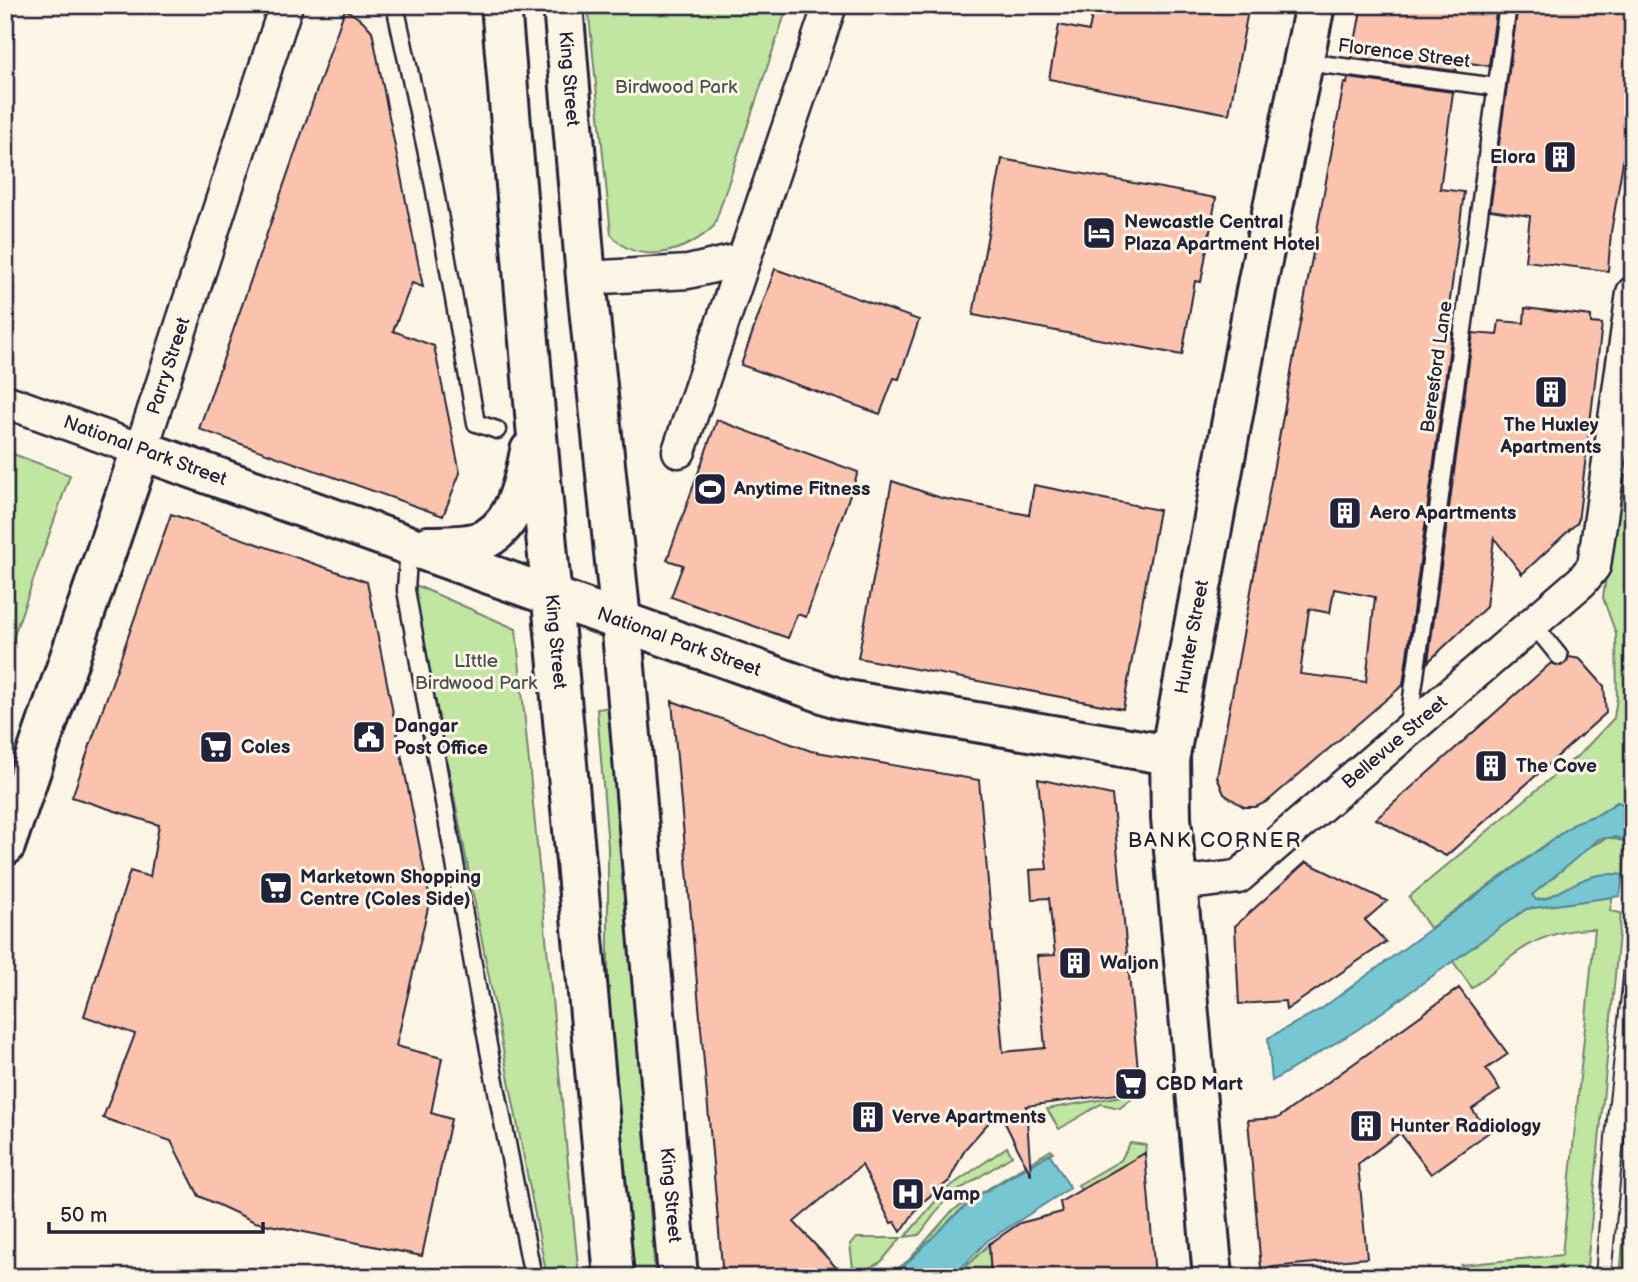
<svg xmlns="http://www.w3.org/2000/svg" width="1638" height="1282" font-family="'Balsamiq Sans',sans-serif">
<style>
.green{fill:#c1e6a1;stroke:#72846e;stroke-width:2}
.water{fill:#77c7d2;stroke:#558596;stroke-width:2}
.building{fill:#fbc3ae;stroke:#22223b;stroke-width:2;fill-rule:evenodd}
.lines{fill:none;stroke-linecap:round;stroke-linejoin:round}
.lane-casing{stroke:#22223b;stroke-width:21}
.street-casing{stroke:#22223b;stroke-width:37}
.secondary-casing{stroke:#22223b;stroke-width:44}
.lane{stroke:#fcf5e5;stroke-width:16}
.street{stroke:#fcf5e5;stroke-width:32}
.secondary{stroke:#fcf5e5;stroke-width:38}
.tram{stroke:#22223b;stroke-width:2}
.labels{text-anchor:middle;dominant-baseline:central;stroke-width:6;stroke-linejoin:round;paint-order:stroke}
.street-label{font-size:19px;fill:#22223b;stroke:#fcf5e5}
.park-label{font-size:19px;fill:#4a5354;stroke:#fcf5e5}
.poi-label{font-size:19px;font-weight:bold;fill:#22223b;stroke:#fcf5e5;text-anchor:start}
.neighbourhood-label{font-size:21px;letter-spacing:2px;fill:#22223b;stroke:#fcf5e5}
</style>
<rect width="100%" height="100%" fill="#fcf5e5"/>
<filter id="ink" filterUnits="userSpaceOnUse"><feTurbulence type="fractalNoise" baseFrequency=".0143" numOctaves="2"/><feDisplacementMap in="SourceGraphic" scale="14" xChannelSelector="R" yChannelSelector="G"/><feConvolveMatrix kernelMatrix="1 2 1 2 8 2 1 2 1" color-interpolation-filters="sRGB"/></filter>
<g filter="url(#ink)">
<path class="green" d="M588,5H788L714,226C688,252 637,268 611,234Z
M1633,390L1631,808L1617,802L1599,814L1577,822L1430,928L1409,897L1582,752L1614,718L1617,698L1616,634L1603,598Z
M5,451L70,475L5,661Z
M413,584L516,629L579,1277H547Z
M611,707L644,1066L641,1086L655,1277H635L608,984V847L597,709Z
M1608,837L1626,842L1623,875C1580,869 1573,895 1536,900L1532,895L1537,888L1580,852Z
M1613,895L1610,911L1621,913L1586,1277H1562L1561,1266L1463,1275L1461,1265L1562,1255L1595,929C1537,929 1515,954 1472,988L1452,960L1526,909Z
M1139,1093L1120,1108L1101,1104L1059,1129L1047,1109Z
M1633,1126V1277H1620Z
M1130,1143L1146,1145L1145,1153L1081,1190L1078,1185L1121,1160Z
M1007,1147L1012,1156L947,1198L919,1235L905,1237L945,1190Z
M1051,1150L1053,1152C1020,1172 983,1189 955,1215C940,1229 908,1277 887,1277L909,1260L952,1211Z
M857,1238H901L881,1262L854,1276L850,1244Z
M989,1244L991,1277H956Z"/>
<path class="water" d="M1618,802L1631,808L1626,842L1616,837L1599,839L1532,895L1536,900L1544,899C1574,886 1588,870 1623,875L1620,896L1526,909L1357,1030L1272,1081L1268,1038L1321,1009L1577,822L1599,814Z
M1050,1154L1070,1188L987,1241L953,1277H893L955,1215L981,1194Z"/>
<path class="building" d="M1094,5H1249L1229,114L1049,79L1059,25L1089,31Z
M1362,5H1497L1489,66L1457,61L1456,71L1352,58Z
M1518,5H1633V103L1611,232L1608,271L1525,261L1530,216L1490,210Z
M345,9L363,21L372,31L423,287L412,283L393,331L434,346L460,473L443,516L199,429Z
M1348,78L1453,92L1440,189L1464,192L1446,331L1452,332L1403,685L1268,801L1256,807H1244L1224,794L1217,777L1344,83L1347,84ZM1334,589L1375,597L1366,682L1300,674L1309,609L1330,613Z
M1002,159L1216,198L1201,282L1195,281L1182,355L973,315Z
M775,269L919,320L899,379L894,378L880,414L741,365Z
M1525,308L1591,316V323L1602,324L1578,522L1522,574L1494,538L1486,607L1428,662L1473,333L1497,335L1499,321L1524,323Z
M717,420L858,472L806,617L797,614L788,638L671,597L683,565L667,560Z
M892,481L941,498L1029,515L1034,485L1159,510L1123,709L858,658Z
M171,514L367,582L430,899L396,1046L442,1058L431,1113L451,1119L422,1256L255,1222L199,1196L171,1141L103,1118L135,1034L84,1016L130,871L150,877L159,825L72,797Z
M1569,657L1580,659L1604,686L1606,713L1446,856L1376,819L1551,663L1561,666Z
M672,701L811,751L979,780L1003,1052L1045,1048L1037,956L1055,955L1049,898L1032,899L1030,870L1047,869L1038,779L1112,795L1140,1091L1026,1106L1031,1175L999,1111L965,1149L949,1181L920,1204L901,1232L895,1222L891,1223L862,1165L794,1222L845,1277H723Z
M1306,862L1387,901L1365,920L1386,942L1286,1010L1285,1001L1239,1004L1235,926Z
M1459,988L1508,1054L1486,1069L1500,1090L1472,1109L1489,1132L1431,1174L1400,1133L1358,1164L1367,1258L1261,1268L1248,1120L1278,1118Z
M1145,1153L1155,1277H991L989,1244L1020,1223L1062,1212L1060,1202Z"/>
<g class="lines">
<defs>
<path id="lane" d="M395,5L434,186L476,423L497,430
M1305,62L1497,87
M409,546L406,590L481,1009L533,1277
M1533,624L1559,656
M1408,727L1508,5"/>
<g id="street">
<path d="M586,278L688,272L744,259L830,5"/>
<path id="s1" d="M5,401L141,450L286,5"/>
<path d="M679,451L744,259"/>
<path id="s2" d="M1177,884L1238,877L1582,581L1594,566L1633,293"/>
</g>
<g id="secondary">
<path id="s3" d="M501,5L536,425L614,1277"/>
<path id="s4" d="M563,5L586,278L621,621L678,1277"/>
<path d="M428,546C445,545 462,547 478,542C514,531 524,483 530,451"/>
<path id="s5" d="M5,846L141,450L840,699L1170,755"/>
<path id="s6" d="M1213,1277L1171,818L1170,755L1258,280L1315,5"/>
</g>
</defs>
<use href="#lane" class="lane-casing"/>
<use href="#street" class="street-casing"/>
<use href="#secondary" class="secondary-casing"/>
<use href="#lane" class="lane"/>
<use href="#street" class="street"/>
<use href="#secondary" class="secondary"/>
<path class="tram" d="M1595,1277L1605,1137L1633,887
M1611,1277L1633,1046"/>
</g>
</g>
<defs>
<symbol id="building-square" viewBox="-11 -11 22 22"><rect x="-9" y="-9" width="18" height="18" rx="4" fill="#22223b" stroke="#fcf5e5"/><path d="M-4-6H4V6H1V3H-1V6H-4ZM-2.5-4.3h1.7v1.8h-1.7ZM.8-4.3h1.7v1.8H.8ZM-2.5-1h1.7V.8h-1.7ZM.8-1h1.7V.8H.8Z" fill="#fff"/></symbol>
<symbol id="hotel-square" viewBox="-11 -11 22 22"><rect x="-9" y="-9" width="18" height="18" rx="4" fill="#22223b" stroke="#fcf5e5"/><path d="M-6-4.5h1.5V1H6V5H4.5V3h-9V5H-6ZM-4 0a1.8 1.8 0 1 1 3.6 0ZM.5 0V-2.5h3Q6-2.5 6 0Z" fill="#fff"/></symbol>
<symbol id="stadium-square" viewBox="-11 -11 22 22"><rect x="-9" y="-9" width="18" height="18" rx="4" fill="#22223b" stroke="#fcf5e5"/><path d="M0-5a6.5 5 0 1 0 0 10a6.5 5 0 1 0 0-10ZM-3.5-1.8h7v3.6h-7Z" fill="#fff"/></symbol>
<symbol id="civic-square" viewBox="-11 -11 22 22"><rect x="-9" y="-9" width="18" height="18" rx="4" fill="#22223b" stroke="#fcf5e5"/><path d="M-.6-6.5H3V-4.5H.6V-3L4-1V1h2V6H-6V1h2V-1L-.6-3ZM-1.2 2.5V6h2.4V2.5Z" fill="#fff"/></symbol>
<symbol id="supermarket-square" viewBox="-11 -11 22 22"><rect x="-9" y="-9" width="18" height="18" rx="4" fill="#22223b" stroke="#fcf5e5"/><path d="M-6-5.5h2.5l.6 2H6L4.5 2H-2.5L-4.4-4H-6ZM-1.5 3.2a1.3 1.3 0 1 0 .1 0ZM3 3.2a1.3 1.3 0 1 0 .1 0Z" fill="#fff"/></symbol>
<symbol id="hospital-square" viewBox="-11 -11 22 22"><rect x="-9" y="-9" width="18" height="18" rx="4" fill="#22223b" stroke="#fcf5e5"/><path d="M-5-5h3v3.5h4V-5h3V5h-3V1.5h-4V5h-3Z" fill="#fff"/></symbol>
</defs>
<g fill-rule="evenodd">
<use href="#building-square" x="1541" y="138" width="38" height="38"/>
<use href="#hotel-square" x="1080" y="214" width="38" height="38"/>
<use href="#building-square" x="1532" y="373" width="38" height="38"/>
<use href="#stadium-square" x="691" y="470" width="38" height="38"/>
<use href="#building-square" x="1326" y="494" width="38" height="38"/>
<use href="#civic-square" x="350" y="718" width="38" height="38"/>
<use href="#supermarket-square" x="197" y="728" width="38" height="38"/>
<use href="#building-square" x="1472" y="747" width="38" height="38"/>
<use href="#supermarket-square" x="257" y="869" width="38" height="38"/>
<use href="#building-square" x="1056" y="944" width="38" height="38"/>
<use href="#supermarket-square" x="1112" y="1065" width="38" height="38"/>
<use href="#building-square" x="849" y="1098" width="38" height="38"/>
<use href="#building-square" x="1347" y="1107" width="38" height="38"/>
<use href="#hospital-square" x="889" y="1175" width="38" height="38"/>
</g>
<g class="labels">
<g class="street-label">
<text transform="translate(1404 54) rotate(7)">Florence Street</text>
<text stroke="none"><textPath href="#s4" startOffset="74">King Street</textPath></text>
<text stroke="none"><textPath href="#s1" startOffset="233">Parry Street</textPath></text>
<text transform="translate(1437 367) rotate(-82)">Beresford Lane</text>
<text transform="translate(145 451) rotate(20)">National Park Street</text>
<text stroke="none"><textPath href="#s6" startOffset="644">Hunter Street</textPath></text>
<text stroke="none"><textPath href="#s3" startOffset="639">King Street</textPath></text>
<text stroke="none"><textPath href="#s5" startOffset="990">National Park Street</textPath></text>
<text stroke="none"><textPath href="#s2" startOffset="268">Bellevue Street</textPath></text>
<text stroke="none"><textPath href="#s4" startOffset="1195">King Street</textPath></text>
</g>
<g class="park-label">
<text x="676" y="87">Birdwood Park</text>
<text x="476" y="661">LIttle<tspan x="476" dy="22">Birdwood Park</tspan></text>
</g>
<g class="poi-label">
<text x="1536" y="157" text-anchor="end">Elora</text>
<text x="1124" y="222">Newcastle Central<tspan x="1124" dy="22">Plaza Apartment Hotel</tspan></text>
<text x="1551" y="425" text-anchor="middle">The Huxley<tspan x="1551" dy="22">Apartments</tspan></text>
<text x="734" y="489">Anytime Fitness</text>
<text x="1370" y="513">Aero Apartments</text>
<text x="394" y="726">Dangar<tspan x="394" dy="22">Post Office</tspan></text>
<text x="241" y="747">Coles</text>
<text x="1516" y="766">The Cove</text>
<text x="300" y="877">Marketown Shopping<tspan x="300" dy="22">Centre (Coles Side)</tspan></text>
<text x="1100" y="963">Waljon</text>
<text x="1156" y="1084">CBD Mart</text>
<text x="892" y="1117">Verve Apartments</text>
<text x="1390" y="1126">Hunter Radiology</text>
<text x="932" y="1194">Vamp</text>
</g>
<g class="neighbourhood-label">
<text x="1215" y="840">BANK CORNER</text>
</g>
</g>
<rect width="1638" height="1282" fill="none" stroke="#fcf5e5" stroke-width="28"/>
<rect x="14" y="14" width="1610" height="1254" fill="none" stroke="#22223b" stroke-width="2.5" filter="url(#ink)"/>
<path d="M49 1222v10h214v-10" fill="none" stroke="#22223b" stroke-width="3.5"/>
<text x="60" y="1222" font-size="21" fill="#22223b" stroke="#fcf5e5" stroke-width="5" paint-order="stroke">50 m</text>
</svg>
